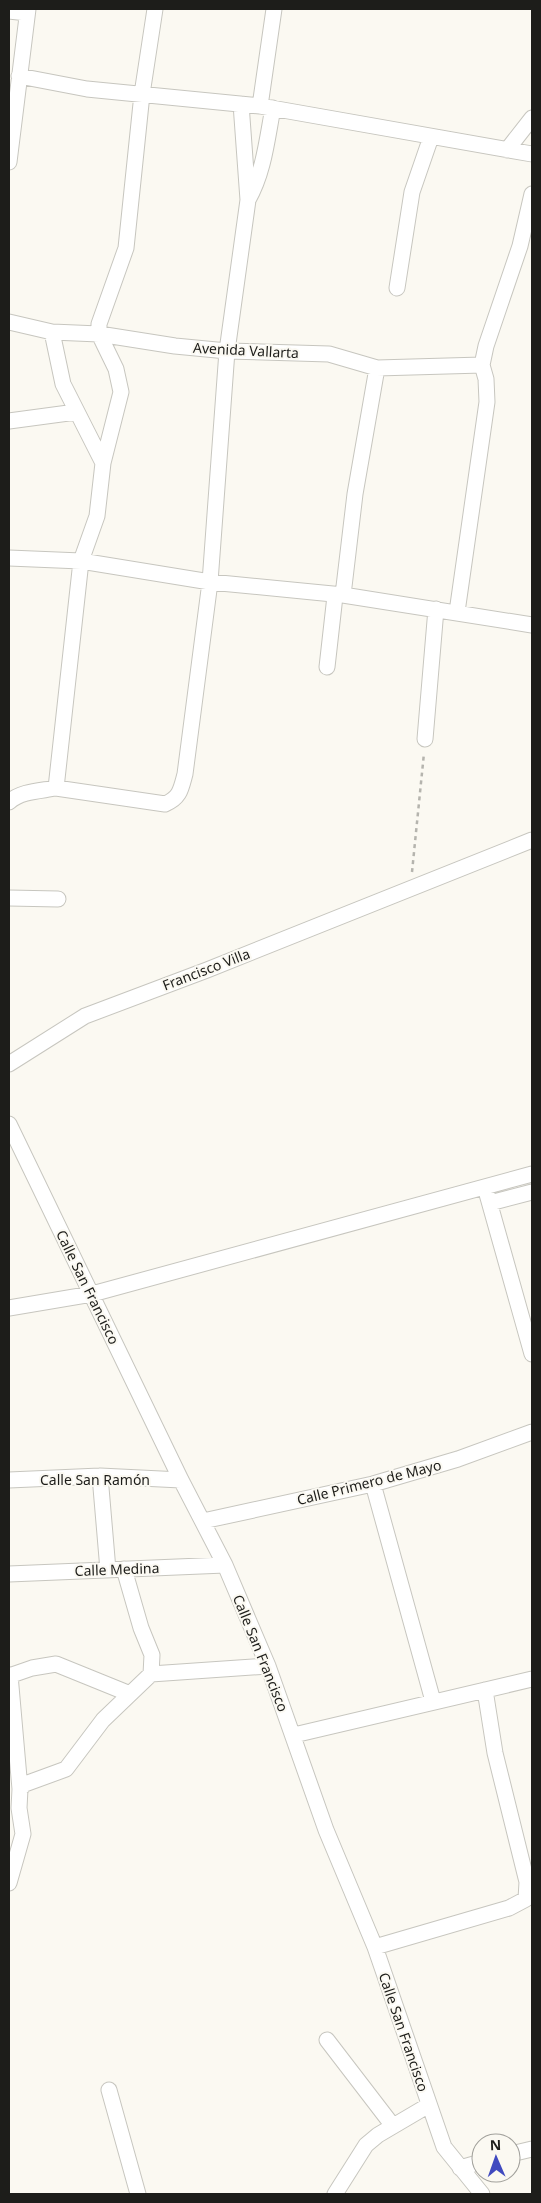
<svg xmlns="http://www.w3.org/2000/svg" width="541" height="2203" font-family="'Noto Sans',sans-serif">
<style>
.lines{fill:none;stroke-linecap:round;stroke-linejoin:round}
.minor-casing{stroke:#c7c6bf;stroke-width:17}
.path{stroke:#b5b4ae;stroke-width:2.5;stroke-dasharray:4 4;stroke-linecap:butt}
.minor{stroke:#fff;stroke-width:15}
.labels{text-anchor:middle;dominant-baseline:central;stroke-width:4;stroke-linejoin:round;paint-order:stroke}
.street-label{font-size:14px;fill:#1d1d1a;stroke:#fbf9f2}
</style>
<rect width="100%" height="100%" fill="#fbf9f2"/>
<g class="lines">
<defs>
<path id="minor" d="M9,11L27,13
M19,76L87,89L260,106L532,154
M260,106L274,9
M507,150L532,118
M9,162L28,9
M248,200C264,172 267,139 273,108
M397,288L412,192L431,137
M9,322L52,332L99,334L175,346L227,351L329,354L377,368L482,365
M52,332L63,384L103,463
M9,421L76,412
M9,558L81,561L210,582L343,595L532,625
M343,595L355,494L377,368
M457,612L487,402L486,379L482,365L486,346L520,246L532,194
M327,667L335,596
M425,739L436,609
M56,788L165,804C180,798 181,789 185,774L210,582L227,351L248,200L241,104
M9,802C21,791 40,791 56,788L81,561L97,516L103,463L121,392L116,369L99,334V324L126,248L142,94L155,9
M9,898L58,899
M9,1064L85,1016L207,970L532,840
M9,1124L181,1480L225,1565L268,1666L326,1830L375,1947L444,2147L482,2194
M485,1187L532,1354
M490,1203L532,1192
M9,1308L92,1294L532,1174
M100,1476L108,1570
M9,1480L100,1476L181,1480
M373,1484L433,1701
M203,1521L373,1484L458,1459L532,1432
M9,1574L225,1565
M151,1674L268,1666
M10,1675L20,1789
M9,1676L32,1668L56,1664L130,1694
M294,1735L532,1679
M9,1883L23,1834L19,1808L20,1789L25,1784L66,1769L103,1720L151,1674L152,1655L141,1628L124,1569
M375,1947L509,1908L526,1899L527,1882L495,1753L485,1690
M327,2040L393,2126
M109,2090L138,2194
M511,2154L532,2149
M460,2168L481,2162
M335,2194L366,2145L378,2135L429,2105"/>
</defs>
<use href="#minor" class="minor-casing"/>
<path class="path" d="M412,872L424,753"/>
<use href="#minor" class="minor"/>
</g>
<g class="labels">
<g class="street-label">
<text transform="translate(246 350) rotate(3)">Avenida Vallarta</text>
<text transform="translate(206 969) rotate(-21)">Francisco Villa</text>
<text transform="translate(88 1287) rotate(64)">Calle San Francisco</text>
<text x="95" y="1479">Calle San Ramón</text>
<text transform="translate(369 1482) rotate(-14)">Calle Primero de Mayo</text>
<text transform="translate(117 1569) rotate(-2)">Calle Medina</text>
<text transform="translate(261 1653) rotate(68)">Calle San Francisco</text>
<text transform="translate(404 2032) rotate(71)">Calle San Francisco</text>
</g>
</g>
<rect width="541" height="2203" fill="none" stroke="#1d1d1a" stroke-width="20"/>
<g transform="translate(496 2158) rotate(358)"><circle r="24" fill="#fbf9f2" stroke="#a2a19c"/>
<path d="M0-4L9 19L0 12L-9 19Z" fill="#404abf"/>
<text y="-8" font-size="14" font-weight="bold" text-anchor="middle" fill="#1d1d1a">N</text>
</g>
</svg>
